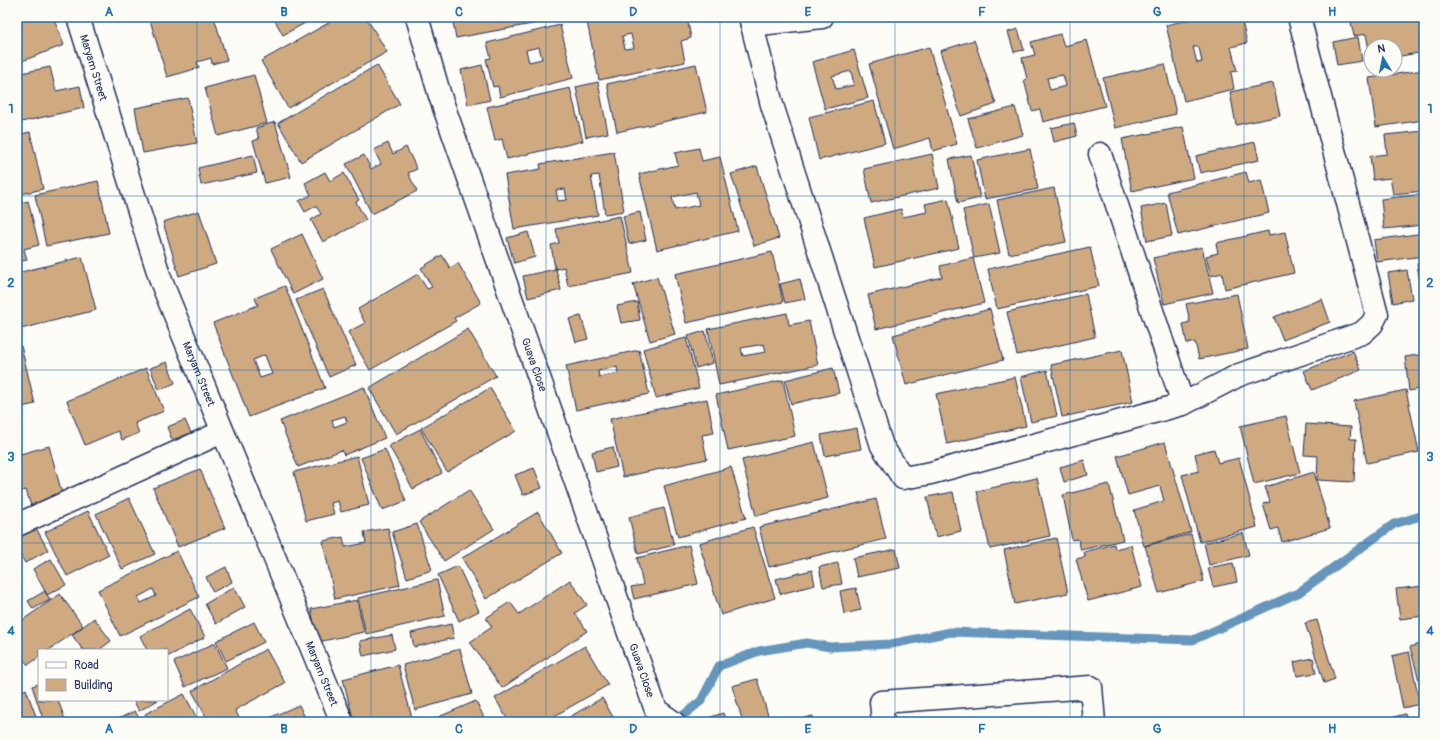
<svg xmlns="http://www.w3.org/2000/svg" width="1441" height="739" font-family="Pangolin,sans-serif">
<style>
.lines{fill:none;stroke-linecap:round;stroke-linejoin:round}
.stream{stroke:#6696bc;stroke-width:9}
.building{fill:#cfaa81;stroke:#1b2f5e;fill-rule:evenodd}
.street-casing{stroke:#1b2f5e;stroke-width:25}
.street{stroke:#fdfcf7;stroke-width:22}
.grid{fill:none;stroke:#1f6fb2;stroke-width:1;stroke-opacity:0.55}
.labels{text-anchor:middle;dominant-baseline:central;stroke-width:4;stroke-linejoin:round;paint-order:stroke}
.street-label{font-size:11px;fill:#1b2f5e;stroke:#fdfcf7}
.neatline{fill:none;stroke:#1f6fb2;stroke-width:1.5}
.grid-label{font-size:13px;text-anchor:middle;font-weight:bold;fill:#1f6fb2}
</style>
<rect width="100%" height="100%" fill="#fdfcf7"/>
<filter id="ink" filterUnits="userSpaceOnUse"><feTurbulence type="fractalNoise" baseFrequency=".025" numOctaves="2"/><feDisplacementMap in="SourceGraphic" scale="8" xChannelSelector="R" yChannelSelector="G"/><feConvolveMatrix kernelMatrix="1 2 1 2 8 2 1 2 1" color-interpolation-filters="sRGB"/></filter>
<g filter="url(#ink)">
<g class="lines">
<path class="stream" d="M675,722L701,701L719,666L759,651L807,643L830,647L891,644L951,632L1193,640L1298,593L1394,524L1424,515"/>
</g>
<path class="building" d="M17,17H53L64,45L17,63Z
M162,17H214L227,60L212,64L211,58L197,62L199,68L167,77L150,20Z
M273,17H316L283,35Z
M339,17H366L387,52L288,108L261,61Z
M452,17H554V20L456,38Z
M586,17H687L691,38L681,41L685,62L599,80ZM631,34L634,48L625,49L622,36Z
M1200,17H1241L1247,43L1231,47L1237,71L1231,72L1234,89L1184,101L1166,25ZM1193,47H1199L1202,62L1197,63Z
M1363,17H1424V52L1395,57V46H1371V61L1366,34L1354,36L1351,22L1364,19Z
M560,25L573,78L500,97L498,86L493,87L486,59L491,58L487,43ZM539,47L542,59L529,62L526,50Z
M1018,29L1024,50L1014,52L1008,32Z
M1060,34L1064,46L1087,40L1105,106L1043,122L1040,109L1032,111L1024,80L1027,79L1022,58L1035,55L1031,42ZM1063,75L1066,86L1050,90L1047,78Z
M1358,37L1362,61L1337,65L1333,42Z
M974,40L996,104L961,116L940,51Z
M929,47L957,144L933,151L930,138L893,149L869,64Z
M854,50L868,98L825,109L812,62ZM851,71L854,85L836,89L832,76Z
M696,64L707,112L617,132L607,84Z
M1165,64L1176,114L1115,128L1103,78Z
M377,65L400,104L301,162L278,123Z
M482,65L490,100L468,105L461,70Z
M50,67L56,91L80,86L84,108L17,123V74Z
M1424,70V120L1376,127L1369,78Z
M254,75L267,123L218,136L205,88Z
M598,82L608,133L586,137L576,87Z
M1273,83L1280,116L1236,125L1230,92Z
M570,88L583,141L507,159L502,139L495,141L487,107Z
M188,98L197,143L143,153L135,108Z
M874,101L885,143L819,160L809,117Z
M1015,107L1023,135L977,148L968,119Z
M275,122L291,177L265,183L253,141L259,139L256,128Z
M1074,123L1077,136L1054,142L1051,128Z
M1183,127L1194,178L1132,191L1122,139Z
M1424,131V191L1393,194L1390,178L1373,180L1370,156L1387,154L1385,135Z
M30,132L43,189L17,195V135Z
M1255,142L1259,160L1200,173L1196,156Z
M388,143L393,154L406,147L417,169L408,173L417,191L372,214L346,164L364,155L371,169L381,164L374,150Z
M699,148L702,161L720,157L738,231L657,250L639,174L678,165L675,153ZM696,192L699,205L675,210L672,197Z
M1030,149L1038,189L985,199L977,160Z
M614,152L624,211L605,214L599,175L591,176L598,215L514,229L505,175L541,169L540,164ZM565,189L567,200L558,201L556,190Z
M932,154L939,188L871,203L864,169Z
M253,155L257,173L201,185L198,168Z
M971,155L980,198L958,203L949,159Z
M757,166L779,238L754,246L731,174Z
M325,172L330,181L344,173L359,200L356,202L366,220L323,242L311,220L321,214L316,206L305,212L299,201L311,195L305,183Z
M1246,172L1249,183L1261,180L1269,213L1178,235L1167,192Z
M98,181L109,233L46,246L35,195Z
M1054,188L1066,242L1009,254L997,200Z
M1424,194V225L1384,229L1381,199Z
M948,199L959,248L875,267L864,218L901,209L903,217L927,212L925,204Z
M28,201L39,245L24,249L27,260L17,262V204Z
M1166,203L1172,236L1147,241L1141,208Z
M989,204L1000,253L974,258L963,210Z
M199,211L216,264L179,276L163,222Z
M640,212L646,240L629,244L623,216Z
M620,216L633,273L568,286L564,267L555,269L551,245L559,243L556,229Z
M1268,231L1269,235L1285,232L1294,273L1225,289L1222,273L1211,276L1206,256L1218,253L1216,243Z
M528,232L535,257L514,263L507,238Z
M1424,233V256L1377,262L1374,240Z
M302,234L323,279L293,294L271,249Z
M1090,247L1099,286L997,309L988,269Z
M1202,247L1213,293L1164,304L1153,258Z
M772,252L783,302L686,323L675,274Z
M442,255L450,268L458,263L481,303L454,318L456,321L370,370L348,332L365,323L358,309L418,274L427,289L432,287L421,268Z
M82,257L96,310L17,330V273Z
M973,258L984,303L876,329L868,295L942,277L940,266Z
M1424,263V308L1417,264Z
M556,269L561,290L528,298L523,276Z
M1407,270L1412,299L1393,303L1388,273Z
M657,277L675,334L650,341L633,284Z
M800,279L805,299L785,303L780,284Z
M285,286L325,388L249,417L213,323L258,305L255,298ZM265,355L272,374L260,378L253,360Z
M323,289L356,365L329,377L296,300Z
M1086,294L1095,337L1017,355L1007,312Z
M1237,294L1248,349L1199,359L1195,342L1187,344L1183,324L1190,322L1186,304Z
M1322,299L1330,322L1283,340L1274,317Z
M637,302L640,320L621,323L617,306Z
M990,309L1003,360L906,385L893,335Z
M787,313L789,325L809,321L818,365L719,385L708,329ZM764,344L766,352L743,356L741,348Z
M581,316L588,339L576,342L569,319Z
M468,329L496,376L396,434L369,388Z
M705,331L713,363L696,368L688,336Z
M686,338L699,388L656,398L643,349Z
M21,346L35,404L17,408V347Z
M639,350L649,394L576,410L566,366ZM617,367L618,373L599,377L598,371Z
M1122,350L1133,402L1062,417L1051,365Z
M1353,351L1361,370L1312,390L1304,371Z
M1424,354V413L1421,414L1418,389L1409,391L1405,357Z
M167,362L175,383L159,390L150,368Z
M146,368L164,411L135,423L139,433L122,440L118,431L85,445L67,401Z
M833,368L839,393L791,404L785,380Z
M1047,370L1057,416L1031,422L1021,377Z
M1015,377L1026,426L947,444L936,394Z
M783,380L795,436L728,450L716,395Z
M364,387L385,438L344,455L342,450L298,467L280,421ZM345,416L347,422L334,427L332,420Z
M490,388L516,431L447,472L421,428Z
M1406,390L1419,452L1367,463L1354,401Z
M707,399L714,433L702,435L707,459L623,477L610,419Z
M1286,416L1300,473L1254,484L1240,426Z
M185,420L191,433L172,440L167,427Z
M1306,424L1351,427L1350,439H1356L1354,482L1317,480L1318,456L1304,455Z
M857,428L861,449L825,456L821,435Z
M420,429L442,473L413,489L389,446Z
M814,442L828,498L756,516L742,460Z
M1165,442L1191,532L1144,546L1134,510L1164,501L1160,486L1128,495L1117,456Z
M49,446L63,497L31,506L26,490L17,492V455Z
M613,447L617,467L596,472L592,452Z
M385,449L406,501L382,510L361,458Z
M1214,449L1218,463L1239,458L1257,527L1200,542L1182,475L1199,471L1195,454Z
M357,456L369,505L341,512L338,501L331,503L334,514L306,521L294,472Z
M1084,460L1088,475L1064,482L1060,467Z
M731,467L746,518L678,537L664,486Z
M534,468L542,488L523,495L515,475Z
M200,469L225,528L178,547L153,488Z
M1314,472L1330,528L1282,542L1278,528L1271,530L1263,504L1270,502L1265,487Z
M1037,478L1050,536L990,549L977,491Z
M1109,484L1123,540L1081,550L1078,539L1072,540L1063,495Z
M469,490L494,529L444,561L419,522Z
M953,492L961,531L936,537L927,497Z
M129,498L155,554L122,569L96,514Z
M876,499L886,539L769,567L759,527Z
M664,508L674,545L638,554L629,517Z
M88,511L109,555L67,576L45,532Z
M538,512L562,553L486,599L462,558Z
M417,524L432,570L407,578L392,532Z
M753,527L775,598L721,615L699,543Z
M36,528L48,550L25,563L17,550V539Z
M388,528L400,585L335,599L323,541L343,537L345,547L366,543L364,532Z
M1243,533L1249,555L1209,565L1204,543Z
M1191,534L1204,581L1159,593L1145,546Z
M1056,538L1068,593L1015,604L1004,550Z
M1114,544L1115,549L1131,545L1142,587L1088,601L1076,559L1085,557L1084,552Z
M689,545L698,584L634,599L631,587L643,585L637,558Z
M896,549L900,568L857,577L853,558Z
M177,551L199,597L120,636L98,590ZM153,589L156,596L141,603L138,597Z
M51,559L66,585L47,595L33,569Z
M838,563L842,584L823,587L819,567Z
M1233,563L1237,582L1213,587L1208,568Z
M458,566L479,611L459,621L438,575Z
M226,567L232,582L213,592L206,577Z
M812,570L815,585L780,594L776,579Z
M437,580L445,616L366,634L358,598Z
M570,580L587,605L575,613L587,631L502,688L470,642L492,627L486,618L510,602L519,614Z
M1424,586V616L1400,619L1396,589Z
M234,587L245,607L216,624L205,604Z
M856,588L861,610L844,614L840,591Z
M45,591L50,600L33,609L28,601Z
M60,594L83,626L49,650H39V657L28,665L17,651V624Z
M357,600L364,632L318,642L311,609Z
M190,609L205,637L167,657V650H147L140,636Z
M94,618L111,641L99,650H83L72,635Z
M1317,620L1335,679L1324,683L1305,623Z
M254,622L264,642L226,661L216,641Z
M451,624L454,638L414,647L411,633Z
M392,635L395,649L363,656L360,641Z
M215,643L227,668L185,687L174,662Z
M1424,643V699L1410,647Z
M585,646L608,685L544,722H509L495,698Z
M266,649L285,683L235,710L241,721L239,722H209L192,691Z
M460,649L472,694L415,710L403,665Z
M1409,652L1420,704L1403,708L1392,656Z
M1313,658L1316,673L1297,676L1294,662Z
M398,665L412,718L395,722H354L343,679Z
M757,679L770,722H743L732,686Z
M39,684V700H58L66,722H44L32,686Z
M26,689L38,722H17V693Z
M184,694L199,722H149L145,714Z
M602,698L616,722H561Z
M133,700H158L139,711Z
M476,701L486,722H427Z
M299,705L307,722H260Z
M135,711L141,722H111Z
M723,713L726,722H709L708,718Z
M1405,714L1407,722H1375Z
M813,716L814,722H787Z"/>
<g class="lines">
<defs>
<g id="street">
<path id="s1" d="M78,17L161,281L342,722"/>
<path id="s2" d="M417,17L440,96L656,710L673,722"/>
<path d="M750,17L772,105L882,446L903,478L931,473L1183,404L1239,375L1362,333L1372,324L1377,314L1299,17"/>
<path d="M752,25L822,17"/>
<path d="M1100,154L1183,404"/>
<path d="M17,525L222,432"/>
<path d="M883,722L881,702L1091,687L1094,722"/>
</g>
</defs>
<use href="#street" class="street-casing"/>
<use href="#street" class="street"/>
</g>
</g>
<path class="grid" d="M197,17V722M371,17V722M546,17V722M720,17V722M895,17V722M1070,17V722M1244,17V722M17,196H1424M17,370H1424M17,543H1424"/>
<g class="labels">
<g class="street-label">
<text stroke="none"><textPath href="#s1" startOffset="53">Maryam Street</textPath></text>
<text stroke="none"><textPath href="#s2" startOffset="367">Guava Close</textPath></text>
<text stroke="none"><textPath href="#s1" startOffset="377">Maryam Street</textPath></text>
<text stroke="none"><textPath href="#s2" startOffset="691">Guava Close</textPath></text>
<text stroke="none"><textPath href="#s1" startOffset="701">Maryam Street</textPath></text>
</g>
</g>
<rect width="1441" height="739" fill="none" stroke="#fdfcf7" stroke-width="44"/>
<rect x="38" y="649" width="130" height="52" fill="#fdfcf7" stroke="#a3aaba"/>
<rect x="46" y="662" width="20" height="6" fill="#fdfcf7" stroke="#a3aaba"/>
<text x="74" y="669" font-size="12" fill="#1b2f5e">Road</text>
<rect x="46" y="679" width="20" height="12" fill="#cfaa81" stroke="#a3aaba"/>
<text x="74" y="689" font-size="12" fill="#1b2f5e">Building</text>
<g transform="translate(1383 58) rotate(350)"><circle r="19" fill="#fdfcf7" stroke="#a3aaba"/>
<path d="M0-3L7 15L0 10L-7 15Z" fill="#1f6fb2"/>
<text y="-6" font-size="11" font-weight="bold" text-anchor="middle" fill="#1b2f5e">N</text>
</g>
<rect x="22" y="22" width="1397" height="695" class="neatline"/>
<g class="grid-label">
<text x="109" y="16">A</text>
<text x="284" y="16">B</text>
<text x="459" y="16">C</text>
<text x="633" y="16">D</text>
<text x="808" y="16">E</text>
<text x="982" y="16">F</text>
<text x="1157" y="16">G</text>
<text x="1332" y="16">H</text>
<text x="11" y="113">1</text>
<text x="1430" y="113">1</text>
<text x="11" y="287">2</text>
<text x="1430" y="287">2</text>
<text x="11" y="461">3</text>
<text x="1430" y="461">3</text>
<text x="11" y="635">4</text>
<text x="1430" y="635">4</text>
<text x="109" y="733">A</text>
<text x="284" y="733">B</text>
<text x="459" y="733">C</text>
<text x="633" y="733">D</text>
<text x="808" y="733">E</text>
<text x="982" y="733">F</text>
<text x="1157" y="733">G</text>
<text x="1332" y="733">H</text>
</g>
</svg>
